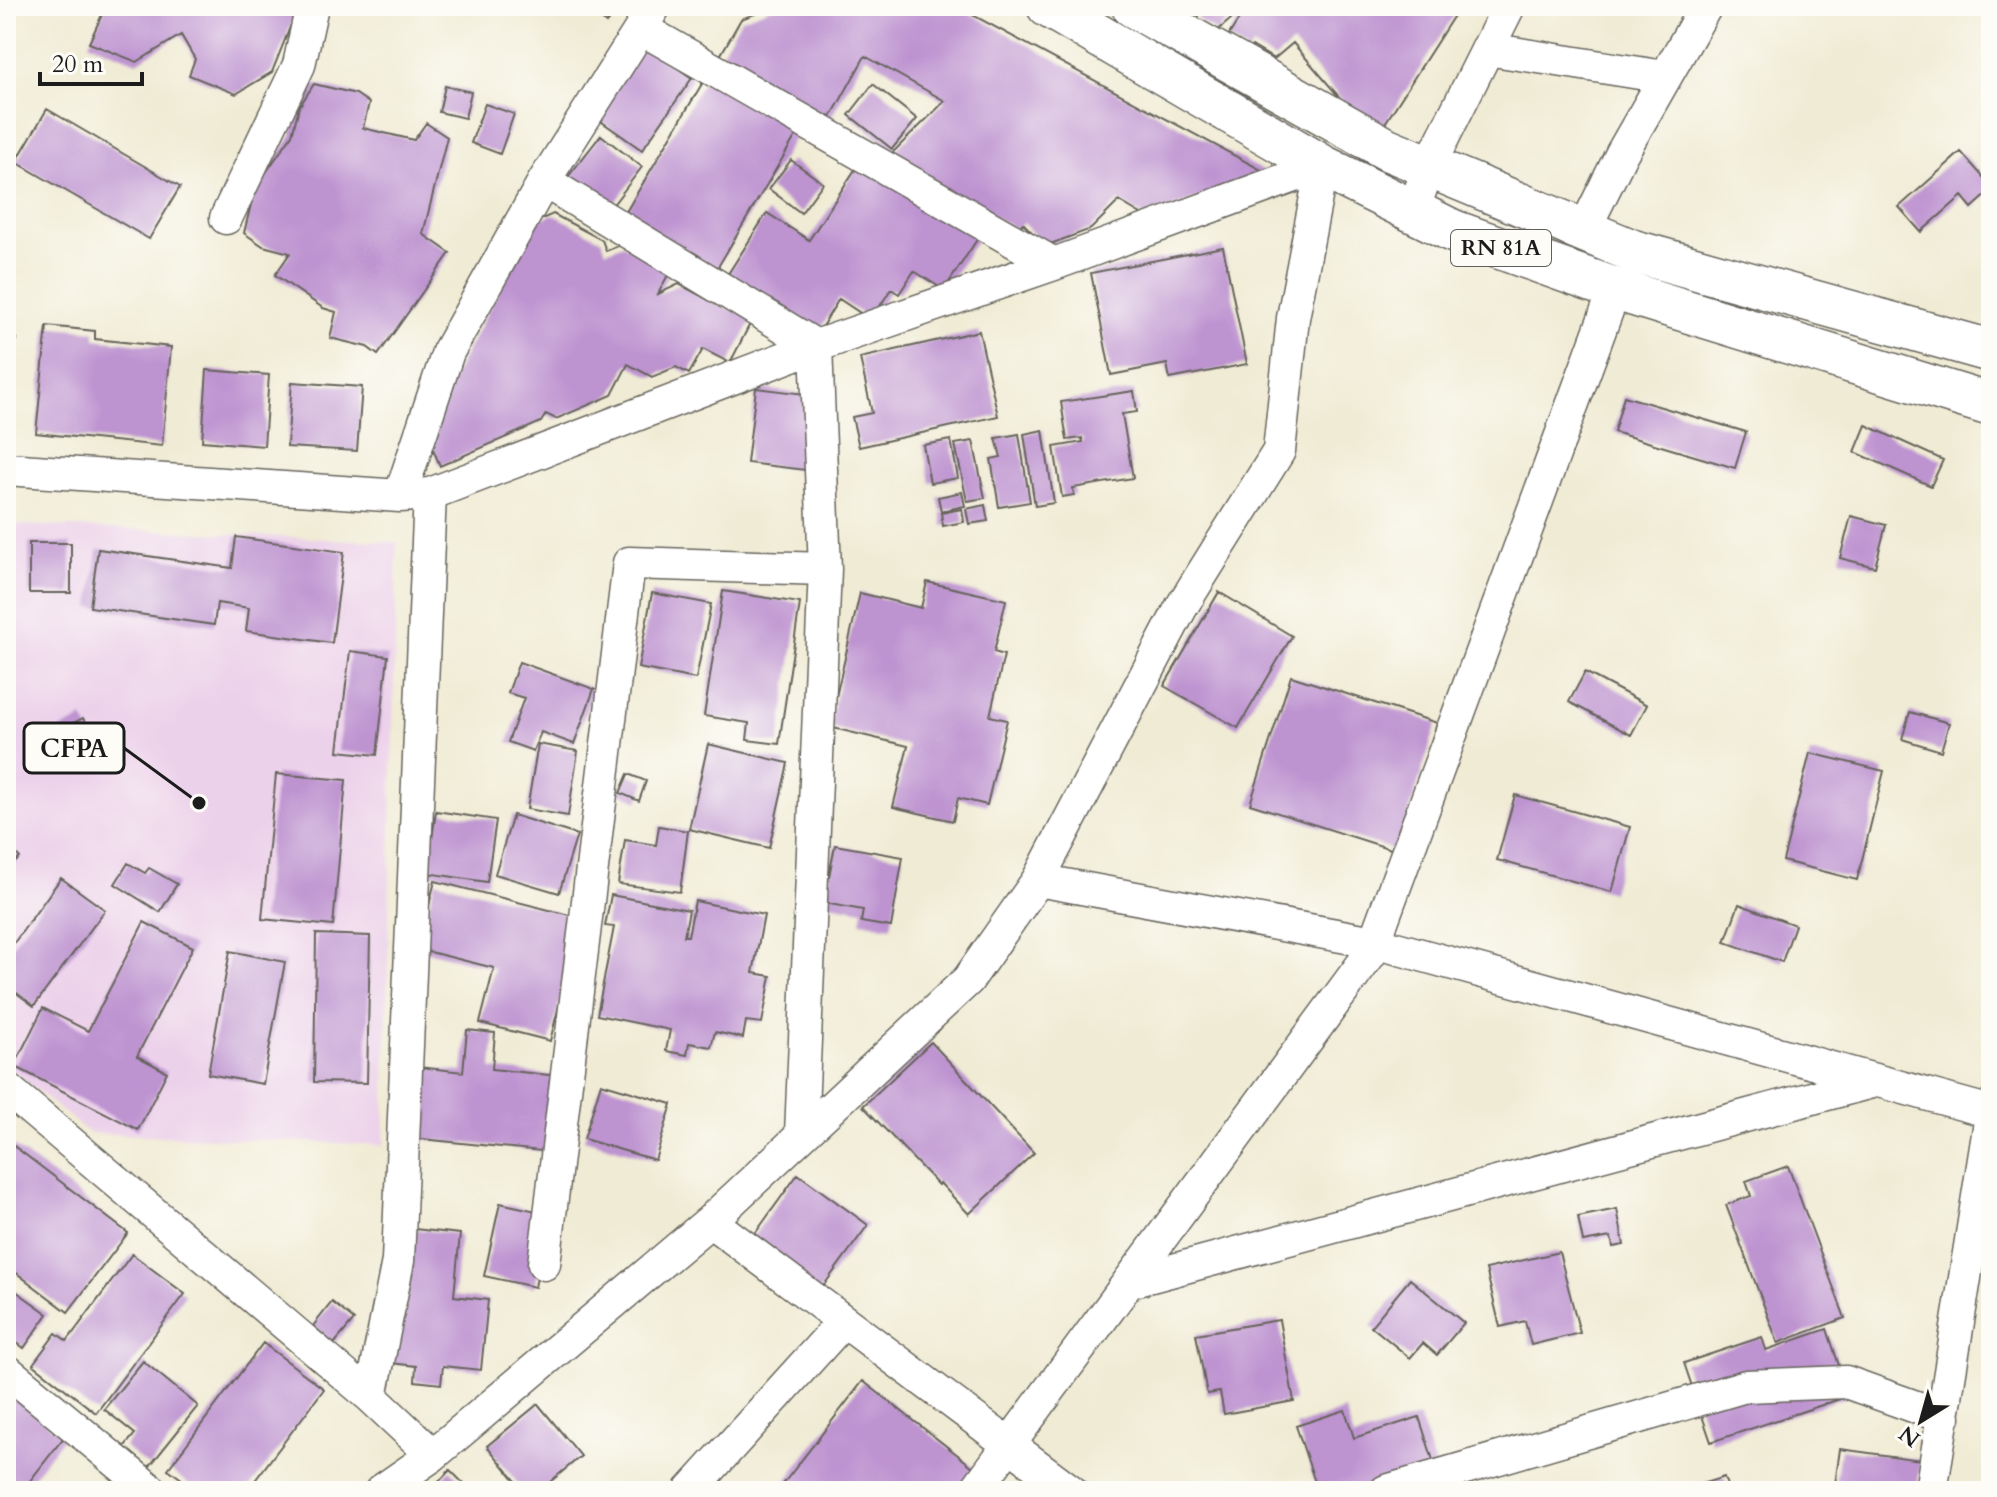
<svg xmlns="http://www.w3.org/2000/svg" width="1997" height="1497" font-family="Cardo,serif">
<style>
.built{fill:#ecd1ea}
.building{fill:#bd93d0}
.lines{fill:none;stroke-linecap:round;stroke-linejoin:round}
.minor-casing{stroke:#66645c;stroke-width:35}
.major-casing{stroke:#66645c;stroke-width:45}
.minor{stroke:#fff;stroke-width:32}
.major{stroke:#fff;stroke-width:42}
.labels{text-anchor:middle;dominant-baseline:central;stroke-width:6;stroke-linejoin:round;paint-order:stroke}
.shield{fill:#fdfcf7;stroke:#605f5e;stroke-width:2}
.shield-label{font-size:22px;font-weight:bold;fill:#1c1c1c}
.leader{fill:none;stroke:#1c1c1c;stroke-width:3}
.callout-dot{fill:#1c1c1c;stroke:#fdfcf7;stroke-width:3}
.callout{fill:#fdfcf7;stroke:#1c1c1c;stroke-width:3}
.callout-label{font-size:26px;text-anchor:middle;font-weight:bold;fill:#1c1c1c}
</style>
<rect width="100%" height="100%" fill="#fdfcf7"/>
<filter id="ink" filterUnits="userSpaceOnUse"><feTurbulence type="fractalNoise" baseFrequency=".0125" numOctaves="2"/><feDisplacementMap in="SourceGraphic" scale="16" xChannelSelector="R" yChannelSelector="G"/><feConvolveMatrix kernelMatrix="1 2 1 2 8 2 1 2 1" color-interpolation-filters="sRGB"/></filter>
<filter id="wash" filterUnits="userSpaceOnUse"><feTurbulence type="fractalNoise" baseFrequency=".006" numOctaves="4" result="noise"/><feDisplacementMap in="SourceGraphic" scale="32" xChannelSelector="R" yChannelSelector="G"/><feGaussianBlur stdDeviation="1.8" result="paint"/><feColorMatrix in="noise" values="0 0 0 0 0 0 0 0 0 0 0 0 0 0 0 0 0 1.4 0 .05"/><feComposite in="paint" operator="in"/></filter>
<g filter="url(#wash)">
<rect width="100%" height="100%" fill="#f0ebd4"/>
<path class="built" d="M6,524L397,542L384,1145L89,1133L6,1065Z"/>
<g id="blocks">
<path class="building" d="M106,6H280L296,12L272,72L236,94L189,75L195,59L181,35L137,62L89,43Z
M585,6H620L606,23Z
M776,6H956L1267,173L1146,217L1119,201L1091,229L1045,246L1023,223L1017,229L884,161L945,101L865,56L830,119L720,56L741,19Z
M1205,6H1246L1216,32L1197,19Z
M1247,6H1460L1375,139L1293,43L1274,59L1252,46L1248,52L1227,38Z
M645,46L692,78L642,150L595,117Z
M706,77L798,132L712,277L620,222Z
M314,84L356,94L369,103L363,128L414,140L426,123L447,137L423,234L450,253L378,355L367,347L330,338L336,312L323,308L275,275L290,253L263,246L244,233L255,188L292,135L299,107Z
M873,84L917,119L892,149L849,115Z
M445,86L471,92L465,118L439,112Z
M485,104L514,114L500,154L471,143Z
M47,109L180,187L149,239L16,162Z
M601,135L642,167L605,215L564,182Z
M1961,152L1991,186V191L1972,208L1962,196L1921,232L1899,207Z
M791,160L823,183L801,213L769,189Z
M860,162L978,238L944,290L914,271L899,294L891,289L871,320L839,299L816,336L726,277L767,213L809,240Z
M553,214L602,240L606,251L623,244L671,269L658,294L679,284L720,306L754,316L730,363L703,349L689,374L676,367L652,377L628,364L612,395L556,419L546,414L541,422L440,466L425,430L535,222Z
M1223,247L1247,364L1170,379L1167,364L1111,375L1091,273Z
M47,326L95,331V339L171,347L162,446L36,433Z
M979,331L998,416L859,447L852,417L872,413L860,358Z
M6,332L17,339L6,358Z
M207,370L269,375L264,446L202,441Z
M292,382L362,387L357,451L287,447Z
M756,388L822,396L814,471L747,463Z
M1134,391L1137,412L1122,414L1133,478L1073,488L1074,495L1062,497L1054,447L1083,442L1082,438L1067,440L1061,402Z
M1624,396L1746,432L1735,468L1614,432Z
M1866,425L1943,460L1931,486L1855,452Z
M1043,430L1054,503L1035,506L1024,434Z
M1019,434L1030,502L999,507L991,459L1001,457L996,438Z
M951,440L958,478L930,483L923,445Z
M973,441L985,498L967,501L955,444Z
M962,492L965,506L941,511L938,497Z
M985,505L988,521L969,524L966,509Z
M962,509L964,522L943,526L941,513Z
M1851,516L1886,525L1875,567L1840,558Z
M236,537L344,552L332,643L246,631L249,608L217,603L214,625L90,607L98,549L232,568Z
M29,543H71V593H29Z
M927,582L1006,600L994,652L1004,655L990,716L1007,720L987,805L958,798L953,821L893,807L908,746L829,727L860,593L921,608Z
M723,591L800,603L779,744L747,740L749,723L704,716Z
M1219,592L1292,636L1238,728L1164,686Z
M652,593L711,604L696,679L638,668Z
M350,651L388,656L377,755L338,751Z
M519,662L594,689L574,744L541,732L533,751L508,742L524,698L508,693Z
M1585,672L1647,705L1631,735L1569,702Z
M1291,676L1437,723L1397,851L1250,804Z
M1910,712L1949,723L1941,751L1902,739Z
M83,718L96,743L53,765L40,740Z
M538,744L578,751L568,816L527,809Z
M708,744L788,763L769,848L689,829Z
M1810,753L1884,771L1857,880L1783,861Z
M276,774L346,780L333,926L262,919Z
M628,774L646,781L639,801L620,793Z
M1515,795L1630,827L1612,892L1497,860Z
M436,811L496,820L487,882L427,873Z
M513,815L577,835L559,893L495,874Z
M659,826L688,831L680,892L618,884L625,840L656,845Z
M6,842L20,858L6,870Z
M835,845L903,857L891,927L861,922L863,910L824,903Z
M128,863L145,873L149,868L177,884L160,912L115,884Z
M61,878L105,910L34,1006L6,985V954Z
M435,881L581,918L550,1041L480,1023L494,968L418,949Z
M611,895L689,910L684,936H688L695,901L764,915L753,973L771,976L762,1023L746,1021L743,1038L715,1032L711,1047L689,1043L687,1055L666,1051L670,1030L597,1015L614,927L605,926Z
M1739,904L1795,925L1782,962L1725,942Z
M144,922L193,947L137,1056L167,1072L138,1130L14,1066L43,1008L88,1031Z
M316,934L370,936L367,1083L314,1082Z
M230,951L285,962L263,1084L208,1074Z
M467,1030L495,1033L492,1069L558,1076L551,1152L412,1138L419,1067L463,1072Z
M931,1042L1034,1153L969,1214L940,1183L938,1185L863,1106Z
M601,1083L672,1104L655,1160L584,1139Z
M6,1140L128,1233L68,1312L6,1265Z
M1788,1166L1845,1318L1778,1343L1726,1205L1751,1196L1746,1181Z
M798,1174L868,1225L810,1304L741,1253Z
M500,1203L550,1214L535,1287L484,1276Z
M1617,1209L1624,1245L1613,1247L1611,1237L1583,1242L1578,1217Z
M405,1228L460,1234L454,1296L488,1300L481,1370L443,1366L441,1384L415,1381L416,1366L391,1363Z
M1559,1252L1580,1333L1531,1345L1525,1321L1500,1327L1486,1269Z
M132,1254L185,1294L96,1413L33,1364L56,1333L67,1341Z
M1410,1279L1464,1323L1437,1355L1423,1343L1410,1358L1371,1326Z
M6,1284L48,1314L24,1348L6,1335Z
M332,1302L354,1320L334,1344L313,1326Z
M1279,1320L1294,1401L1224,1414L1220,1392L1207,1394L1196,1334Z
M1827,1329L1849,1396L1711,1442L1684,1363L1762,1337L1766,1350Z
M263,1343L324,1389L247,1491H198L168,1469Z
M143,1361L198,1406L149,1467L124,1447L135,1434L104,1409Z
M863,1381L996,1485L991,1491H784L780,1488Z
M6,1392L64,1437L22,1491H6Z
M538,1404L581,1456L539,1491H524L487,1446Z
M1345,1410L1354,1438L1419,1417L1443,1491H1318L1296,1426Z
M1840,1449L1921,1460L1917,1491H1834Z
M450,1470L471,1491H430Z
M1724,1477L1729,1491H1683V1490Z"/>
</g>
</g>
<g filter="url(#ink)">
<use href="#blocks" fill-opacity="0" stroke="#66645c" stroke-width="2"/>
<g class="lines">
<defs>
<path id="minor" d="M642,29L1054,264
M1487,49L1665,77
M544,181L655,6
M1413,211L1429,166L1509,6
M226,218L299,65L312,6
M1584,230L1622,153L1706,6
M6,469L400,496L430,494L816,346L1054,264L1322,166
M400,496L448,352L544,181L816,346L825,569
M1038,880L1374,942L1991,1112
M6,1088L371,1397L433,1455
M710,1221L1071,1491
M544,1264L629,563L825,569L801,1134
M1129,1282L1875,1081
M6,1370L152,1491
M371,1397L398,1261L430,494
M381,1491L433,1455L710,1221L968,980L1038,880L1182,606L1279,451L1293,318L1322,166
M690,1491L843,1322
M975,1491L1370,954L1615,289
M1386,1491L1746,1386L1846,1382L1944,1417
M1931,1491L1991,1115"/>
<path id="major" d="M1048,6L1322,166L1453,231L1615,289L1991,405
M1133,6L1387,149L1633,251L1991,351"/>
</defs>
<use href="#minor" class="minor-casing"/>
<use href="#major" class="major-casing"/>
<use href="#minor" class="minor"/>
<use href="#major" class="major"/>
</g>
</g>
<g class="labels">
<rect class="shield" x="1451" y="230" width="100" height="36" rx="6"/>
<g class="shield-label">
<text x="1501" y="248">RN 81A</text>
</g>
</g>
<path class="leader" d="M199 803L124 748"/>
<circle class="callout-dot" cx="199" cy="803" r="8"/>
<rect class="callout" x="24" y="723" width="100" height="50" rx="8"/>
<g class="callout-label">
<text x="74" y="757">CFPA</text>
</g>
<rect width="1997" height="1497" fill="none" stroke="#fdfcf7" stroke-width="32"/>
<g transform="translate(1921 1421) rotate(217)" stroke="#fdfcf7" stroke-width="6" paint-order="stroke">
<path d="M0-6L14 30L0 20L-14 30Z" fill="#1c1c1c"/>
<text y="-12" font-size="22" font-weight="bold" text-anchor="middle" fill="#1c1c1c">N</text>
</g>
<path d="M40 72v12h102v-12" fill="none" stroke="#1c1c1c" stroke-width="4"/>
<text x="52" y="72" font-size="24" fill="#1c1c1c" stroke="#fdfcf7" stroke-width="6" paint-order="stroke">20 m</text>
</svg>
